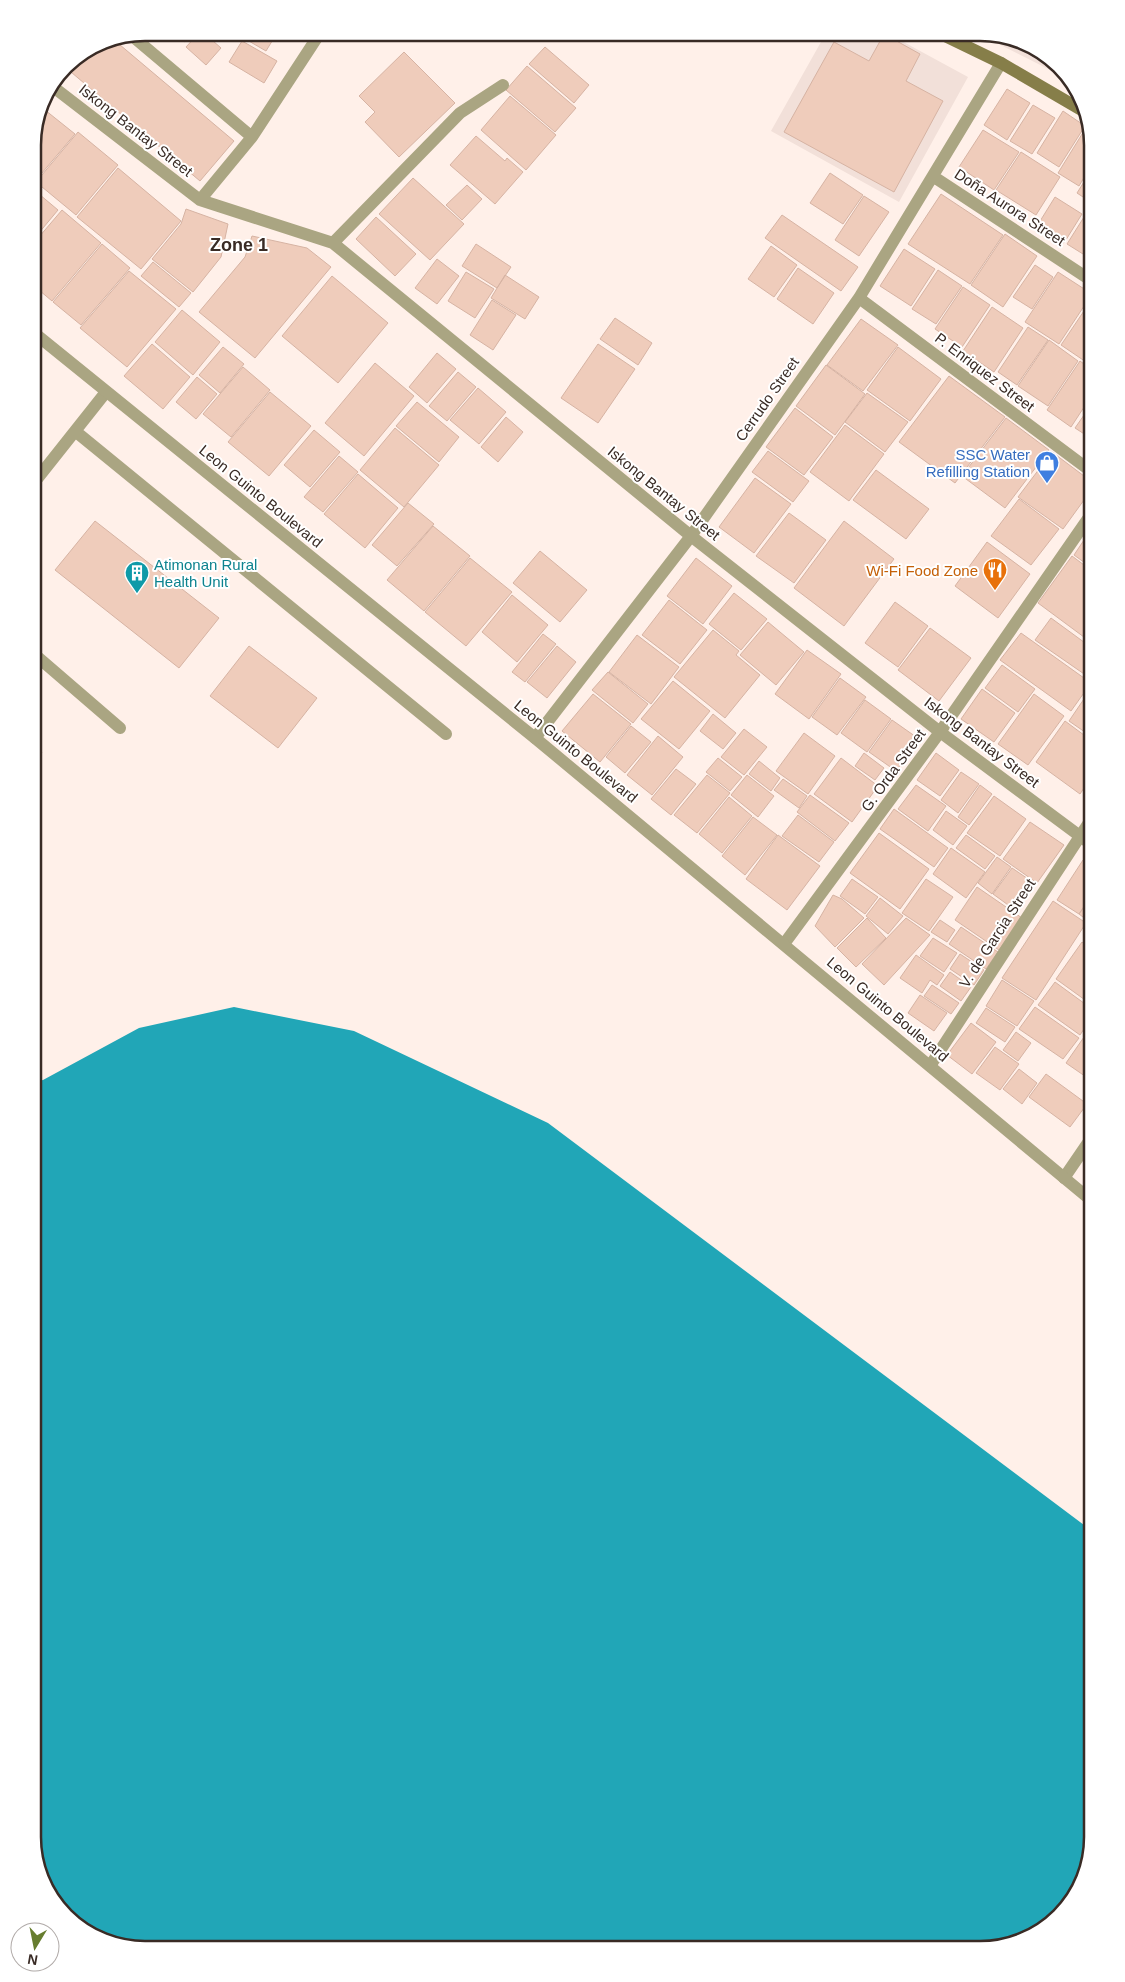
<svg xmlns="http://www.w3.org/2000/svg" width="1125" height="1982" font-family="Helvetica,sans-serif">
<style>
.built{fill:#f2e0d9}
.water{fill:#21a6b7}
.building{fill:#efccbb;stroke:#d6b3a3}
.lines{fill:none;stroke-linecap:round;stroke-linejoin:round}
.service{stroke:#aaa582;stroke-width:12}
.minor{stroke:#aaa582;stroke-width:12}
.tertiary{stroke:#aaa582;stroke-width:12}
.secondary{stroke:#867e49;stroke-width:12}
.labels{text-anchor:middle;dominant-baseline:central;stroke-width:4;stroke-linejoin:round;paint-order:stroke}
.street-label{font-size:15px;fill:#392b25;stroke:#fff}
.shop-label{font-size:15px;fill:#366cbe;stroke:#fff;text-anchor:end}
.culture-label{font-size:15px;fill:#0d838f;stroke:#fff;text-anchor:start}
.food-label{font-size:15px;fill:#c56008;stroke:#fff;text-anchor:end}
.quarter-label{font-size:18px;font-weight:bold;fill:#392b25;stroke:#fff}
.rim{fill:none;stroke:#392b25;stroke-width:2.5}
</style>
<rect width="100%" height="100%" fill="#fff0e9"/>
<path class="built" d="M826,33H887L968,77L899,202L771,131Z
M977,33H987L1043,52L1066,78Z"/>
<path class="water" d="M234,1007L354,1031L548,1123L1092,1531V1837L1074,1899L1029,1938L979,1949H138L82,1930L44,1886L33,1836V1082L43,1080L139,1028Z"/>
<path class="building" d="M174,33H193L185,42Z
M199,33H204L221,48L206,65L186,47Z
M235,33H277L266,51Z
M884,34L920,54L906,81L943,101L894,192L784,132L834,42L869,61Z
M113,39L234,141L200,181L65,67L103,41Z
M242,41L277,61L264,83L229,62Z
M545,47L589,85L574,103L529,64Z
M404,52L455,103L399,157L365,122L375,112L359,96Z
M527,66L576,108L555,132L506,90Z
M1007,89L1030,103L1007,140L984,125Z
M510,96L556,135L526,170L481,130Z
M1033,105L1055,118L1032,154L1010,141Z
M40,106L75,134L36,180L33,177V138Z
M1063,111L1085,126L1059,167L1037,153Z
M1087,126L1092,146V164L1079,186L1058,173Z
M983,130L1019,152L994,190L959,167Z
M78,132L118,165L76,215L36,182Z
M476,136L505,161L507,158L523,172L495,204L450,165Z
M1021,152L1060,177L1036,215L996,190Z
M118,168L181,221L141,269L77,217Z
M1092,169V203L1077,193Z
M830,173L863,195L843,224L810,203Z
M413,178L464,224L430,260L379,214Z
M467,185L482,199L462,220L446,205Z
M33,189L58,210L38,234L33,229Z
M941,194L1003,235L970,284L908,244Z
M864,196L889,212L859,256L835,240Z
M1055,197L1082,214L1064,243L1037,226Z
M186,209L228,224L221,257L193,292L152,259L181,224Z
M62,210L101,243L52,301L33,285V244Z
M782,215L858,267L841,291L765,238Z
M376,217L416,254L395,276L356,239Z
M1084,217L1092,222L1091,259L1067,244Z
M1005,234L1037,256L1003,307L971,285Z
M252,236L307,248L331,267L255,358L199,312L245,257Z
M102,244L130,268L81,325L53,302Z
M476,244L511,267L497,288L462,266Z
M771,246L797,265L774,297L748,279Z
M904,249L935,269L911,306L880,286Z
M437,259L459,276L437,304L415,288Z
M153,262L191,293L179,307L141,276Z
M1035,265L1053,277L1032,309L1013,297Z
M798,268L834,293L813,324L777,299Z
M938,270L962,286L936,324L912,309Z
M129,271L176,309L127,367L80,328Z
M466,272L494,289L475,318L448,301Z
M1058,272L1092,294L1059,344L1025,322Z
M505,275L539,297L525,319L491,298Z
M332,276L388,323L338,383L282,336Z
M963,287L990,305L962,347L935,329Z
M492,300L516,315L493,350L470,335Z
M1088,305L1092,308V366L1061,345Z
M992,307L1023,328L994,372L963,351Z
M182,310L220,342L193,375L155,342Z
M615,318L652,343L638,365L600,339Z
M861,319L898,345L863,391L827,365Z
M1028,327L1048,340L1017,385L998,372Z
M1049,340L1078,361L1048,406L1018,386Z
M152,344L190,377L163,409L124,376Z
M598,344L635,369L598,423L561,398Z
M223,347L244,364L220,393L199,375Z
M898,347L941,379L910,421L867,390Z
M437,353L456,369L427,403L409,387Z
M1080,361L1092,370V395L1071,427L1047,410Z
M375,363L414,396L364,456L325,423Z
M826,365L865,394L835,435L796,406Z
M243,367L270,390L231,437L203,414Z
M458,372L476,387L447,421L429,406Z
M949,376L1005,417L955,483L899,442Z
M197,377L217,394L196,419L176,402Z
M478,388L506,412L479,444L450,420Z
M270,392L311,426L269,476L228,442Z
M867,393L908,422L885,452L845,422Z
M417,402L459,437L439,462L396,426Z
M1091,405L1092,406V439L1075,428Z
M795,408L833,437L804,475L766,447Z
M506,417L523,432L498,462L481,447Z
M1006,418L1049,450L1005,508L962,476Z
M845,425L884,454L849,501L810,472Z
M395,428L439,465L404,507L360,470Z
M314,430L340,452L310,487L284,465Z
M768,451L809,481L793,502L752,472Z
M1052,452L1092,482V489L1063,529L1018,497Z
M339,456L358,472L323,512L304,497Z
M876,470L929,509L906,539L853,500Z
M358,474L398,508L365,548L324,514Z
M755,478L791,504L754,553L719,527Z
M1019,499L1059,529L1031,565L991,536Z
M408,503L434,524L397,566L372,545Z
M789,513L826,540L794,583L756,556Z
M95,521L219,618L179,668L55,570Z
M844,521L894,559L844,626L794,588Z
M433,526L470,556L424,611L387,580Z
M1092,527V543L1085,537Z
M1084,540L1092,545V568L1074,555Z
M987,542L1030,574L998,618L955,586Z
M540,551L587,590L560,622L513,583Z
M1072,556L1092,571V643L1038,603Z
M470,558L512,592L466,646L425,612Z
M696,558L732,586L703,624L667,596Z
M734,593L767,619L741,650L709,624Z
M512,595L548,625L517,662L482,632Z
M669,600L707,630L680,664L642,635Z
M895,602L928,626L898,667L865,643Z
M1051,618L1092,648V668L1087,676L1035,640Z
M768,622L804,652L776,685L740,655Z
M930,628L971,658L939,701L898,670Z
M713,630L739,651L736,655L760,675L725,718L674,677Z
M1021,633L1091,683L1071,711L1000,660Z
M543,634L556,644L525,682L512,672Z
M637,635L679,667L651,704L609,672Z
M249,646L317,698L278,748L210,696Z
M557,646L576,662L547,698L527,682Z
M807,650L841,674L809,719L775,694Z
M1002,665L1035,689L1018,712L985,688Z
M608,672L648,704L633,723L592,690Z
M840,678L866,697L837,735L812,717Z
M673,681L710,711L679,749L641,719Z
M1092,684V694L1088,691Z
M982,689L1015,713L994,742L961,719Z
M1088,693L1092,696V737L1069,721Z
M593,694L631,724L600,762L562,731Z
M1034,694L1064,716L1028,765L998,744Z
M865,700L891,719L867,752L841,733Z
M713,714L736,733L723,749L700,731Z
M892,720L919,739L896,771L869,752Z
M1065,721L1092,741V776L1080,794L1036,762Z
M631,726L651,742L625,773L606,757Z
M744,729L767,747L744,775L721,757Z
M804,733L835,756L808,794L776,771Z
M658,736L683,757L652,795L627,775Z
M33,746L42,752L33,765Z
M864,753L884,768L875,780L855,766Z
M936,753L959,770L940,796L917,780Z
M718,758L742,777L730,791L706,772Z
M841,758L878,786L852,822L814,794Z
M759,761L780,778L771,791L749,774Z
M676,769L696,784L671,815L651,799Z
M961,772L979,784L958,813L941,800Z
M707,775L730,793L697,833L674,815Z
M747,775L774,796L758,817L731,795Z
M783,779L807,796L799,808L774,790Z
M916,785L946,806L928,831L898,809Z
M980,785L992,794L969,825L958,817Z
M810,795L849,823L835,841L797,812Z
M994,796L1026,819L1000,856L967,833Z
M729,797L752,816L722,853L699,834Z
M894,809L948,848L934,867L880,829Z
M946,811L967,826L953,845L933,830Z
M798,815L834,842L819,862L782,836Z
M753,817L777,835L745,875L722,856Z
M1030,822L1064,845L1037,883L1003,859Z
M879,833L929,869L900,909L850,873Z
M778,835L820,866L787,910L746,879Z
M966,835L995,856L985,869L956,848Z
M951,848L985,872L966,898L933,874Z
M997,857L1011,867L992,894L978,883Z
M1083,860L1092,867V894L1079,914L1057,900Z
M1012,868L1034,883L1015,910L993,894Z
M852,879L878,897L865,914L840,896Z
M926,879L953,897L929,931L902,913Z
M977,887L1022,918L999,950L955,920Z
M833,895L842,899L864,918L835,947L815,926Z
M1092,896V924L1079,914Z
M880,898L903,916L888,934L866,916Z
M1053,901L1086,923L1036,1000L1002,978Z
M867,918L886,938L856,967L837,948Z
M906,918L930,935L884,985L862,964Z
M940,920L955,930L947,942L931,932Z
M961,927L998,952L986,969L949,944Z
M933,938L957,953L944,972L920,956Z
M1082,942L1092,950V1005L1056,979Z
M960,954L984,970L974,985L950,969Z
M916,955L944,975L937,985L930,980L922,993L900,978Z
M950,972L971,987L961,1001L940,986Z
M1002,980L1034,1001L1017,1026L986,1006Z
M1055,982L1092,1009V1017L1080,1035L1038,1005Z
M932,985L959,1003L951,1014L924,996Z
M920,995L947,1013L934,1031L908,1013Z
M1035,1007L1079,1038L1063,1059L1019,1029Z
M986,1008L1015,1027L1005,1042L976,1023Z
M971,1023L996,1042L972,1074L947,1055Z
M1092,1027V1040L1086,1036Z
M1016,1032L1031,1043L1018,1061L1003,1050Z
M1084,1037L1092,1043V1081L1066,1063Z
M995,1047L1019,1064L1000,1090L976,1073Z
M1019,1069L1037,1083L1022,1104L1003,1089Z
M1046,1074L1087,1104L1070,1127L1029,1097Z"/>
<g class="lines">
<path class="service" d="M75,431L446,734
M33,484L106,392
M33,653L120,728"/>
<path class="minor" d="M131,35L252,137
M52,86L200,200L333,243L691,536L940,732L1092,845
M934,177L1092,281
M200,200L252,137L320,33
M333,243L460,113L503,85
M859,298L1092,472
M535,738L691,536L859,298L1001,63
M784,944L940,732L1092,513
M930,1066L1092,818
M1064,1178L1092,1137"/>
<path class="tertiary" d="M33,332L535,738L1092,1201"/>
<path class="secondary" d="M939,33L1001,63L1085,112"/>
</g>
<defs>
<symbol id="shop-pin" viewBox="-11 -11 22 30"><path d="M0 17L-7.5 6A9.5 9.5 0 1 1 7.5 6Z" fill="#3f7fe0" stroke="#fff"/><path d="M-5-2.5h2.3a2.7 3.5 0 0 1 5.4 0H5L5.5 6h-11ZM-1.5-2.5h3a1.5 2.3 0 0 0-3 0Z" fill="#fff"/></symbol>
<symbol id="restaurant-pin" viewBox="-11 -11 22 30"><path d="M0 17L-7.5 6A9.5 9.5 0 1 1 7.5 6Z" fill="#e8710a" stroke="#fff"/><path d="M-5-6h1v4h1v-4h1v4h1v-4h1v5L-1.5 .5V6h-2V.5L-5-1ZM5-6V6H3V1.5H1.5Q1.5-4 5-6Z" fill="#fff"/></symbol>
<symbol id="building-pin" viewBox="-11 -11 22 30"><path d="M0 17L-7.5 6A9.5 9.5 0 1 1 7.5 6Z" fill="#0f9aa8" stroke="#fff"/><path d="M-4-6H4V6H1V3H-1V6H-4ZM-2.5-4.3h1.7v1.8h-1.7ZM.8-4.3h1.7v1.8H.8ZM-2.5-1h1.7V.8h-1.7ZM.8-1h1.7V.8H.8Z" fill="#fff"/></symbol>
</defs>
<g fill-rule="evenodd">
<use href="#shop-pin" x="1033" y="449" width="28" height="38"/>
<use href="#restaurant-pin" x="981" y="556" width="28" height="38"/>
<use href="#building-pin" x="123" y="559" width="28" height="38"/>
</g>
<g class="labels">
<g class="street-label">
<text transform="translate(136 130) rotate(38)">Iskong Bantay Street</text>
<text transform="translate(1010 207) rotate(33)">Doña Aurora Street</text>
<text transform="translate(985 372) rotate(37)">P. Enriquez Street</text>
<text transform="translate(767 399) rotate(-55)">Cerrudo Street</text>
<text transform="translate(664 493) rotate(39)">Iskong Bantay Street</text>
<text transform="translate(261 496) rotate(39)">Leon Guinto Boulevard</text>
<text transform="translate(982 742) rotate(37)">Iskong Bantay Street</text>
<text transform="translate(576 751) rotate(39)">Leon Guinto Boulevard</text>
<text transform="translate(893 770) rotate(-54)">G. Orda Street</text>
<text transform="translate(997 933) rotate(-57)">V. de Garcia Street</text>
<text transform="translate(888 1009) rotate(40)">Leon Guinto Boulevard</text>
</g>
<g class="shop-label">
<text x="1030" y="454">SSC Water<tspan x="1030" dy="17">Refilling Station</tspan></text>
</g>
<g class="culture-label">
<text x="154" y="564">Atimonan Rural<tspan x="154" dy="17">Health Unit</tspan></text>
</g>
<g class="food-label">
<text x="978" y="570">Wi-Fi Food Zone</text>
</g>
<g class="quarter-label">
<text x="239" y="245">Zone 1</text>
</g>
</g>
<path d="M0 0H1125V1982H0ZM145 41H980A104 104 0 0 1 1084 145V1837A104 104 0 0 1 980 1941H145A104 104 0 0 1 41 1837V145A104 104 0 0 1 145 41Z" fill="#fff" fill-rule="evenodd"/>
<path class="rim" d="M145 41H980A104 104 0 0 1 1084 145V1837A104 104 0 0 1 980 1941H145A104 104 0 0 1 41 1837V145A104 104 0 0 1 145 41Z"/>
<g transform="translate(35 1947) rotate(190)"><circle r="24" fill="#ffffff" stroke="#b0aaa8"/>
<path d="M0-4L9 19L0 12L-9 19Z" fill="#677d2f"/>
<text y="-8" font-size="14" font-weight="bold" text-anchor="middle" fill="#392b25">N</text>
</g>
</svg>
